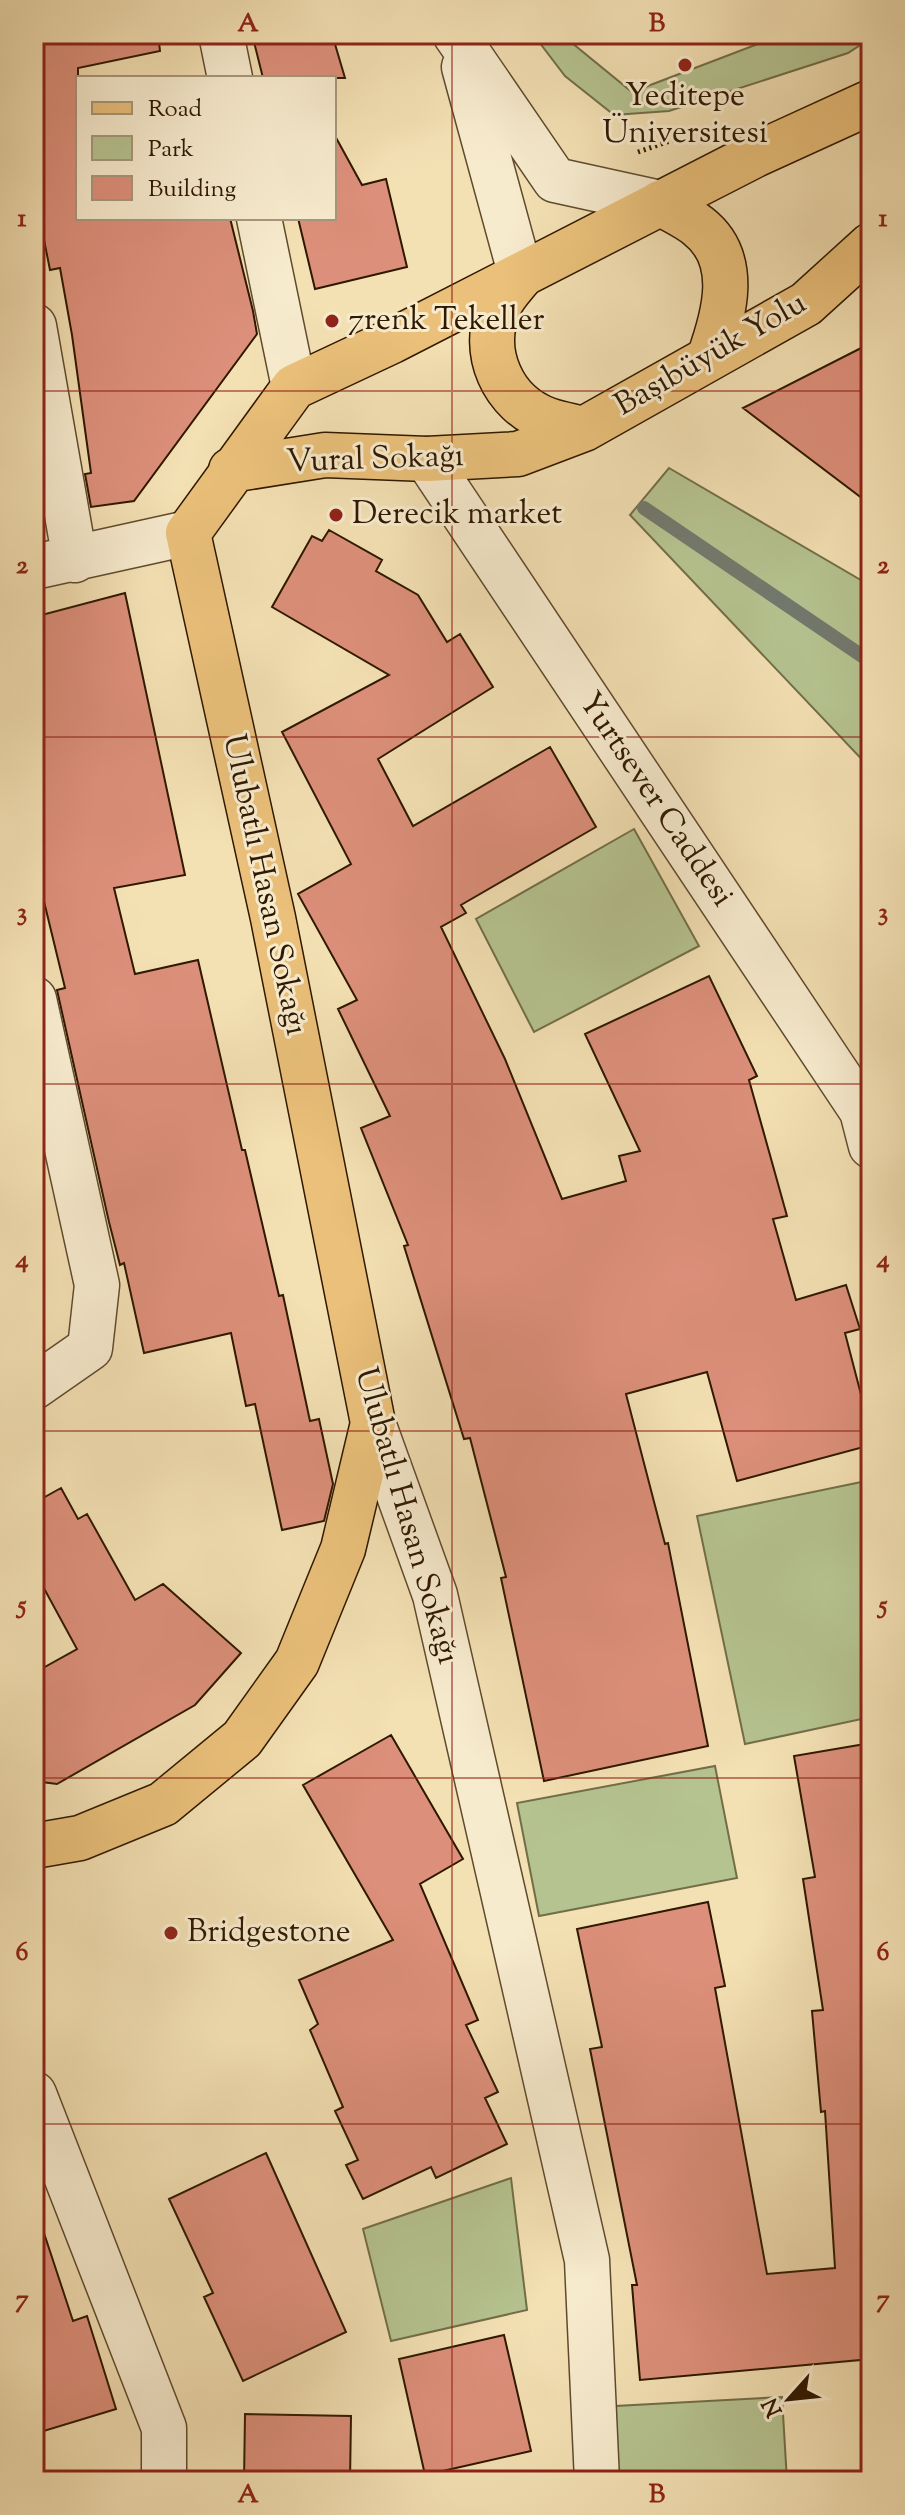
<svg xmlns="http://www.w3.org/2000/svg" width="905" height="2515" font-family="'Sorts Mill Goudy',serif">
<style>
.green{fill:#b5c390;stroke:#726e48;stroke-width:2}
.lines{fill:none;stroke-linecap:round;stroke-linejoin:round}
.stream{stroke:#73796e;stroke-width:14}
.building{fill:#dc8f7a;stroke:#2f1800;stroke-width:2}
.minor-casing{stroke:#604a2d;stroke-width:47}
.major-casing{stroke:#2f1800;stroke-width:47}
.path{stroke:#2f1800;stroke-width:5;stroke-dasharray:2 4;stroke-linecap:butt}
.minor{stroke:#f7ebce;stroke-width:44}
.major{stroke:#eac07a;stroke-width:44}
.grid{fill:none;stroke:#8f2418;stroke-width:2;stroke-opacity:0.55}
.poi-dot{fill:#8f2418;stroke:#f7ebce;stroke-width:3}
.labels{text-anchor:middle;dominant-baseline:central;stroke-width:6;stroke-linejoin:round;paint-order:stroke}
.poi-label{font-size:32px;fill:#2f1800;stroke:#f7ebce;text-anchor:start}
.street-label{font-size:32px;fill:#2f1800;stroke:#f7ebce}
.neatline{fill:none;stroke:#8f2418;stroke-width:3}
.grid-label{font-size:26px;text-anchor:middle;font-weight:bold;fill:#8f2418}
</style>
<rect width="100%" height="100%" fill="#f3e0b3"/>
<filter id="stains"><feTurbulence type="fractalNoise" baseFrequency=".0025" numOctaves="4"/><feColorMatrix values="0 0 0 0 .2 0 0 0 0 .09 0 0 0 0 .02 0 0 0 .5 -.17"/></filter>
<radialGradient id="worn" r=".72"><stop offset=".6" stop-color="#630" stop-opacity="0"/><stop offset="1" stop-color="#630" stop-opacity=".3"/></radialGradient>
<path class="green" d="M533,34H561L632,92L784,34H871V38L848,53L669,111L614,115L565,76Z
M669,468L871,586V769L630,515Z
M634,829L699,946L534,1032L476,919Z
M871,1480V1717L745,1744L697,1516Z
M715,1766L737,1878L539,1916L517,1803Z
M511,2178L527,2310L391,2341L363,2229Z
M782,2397L787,2481H602L597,2407Z"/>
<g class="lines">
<path class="stream" d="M644,508L871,662"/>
</g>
<path class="building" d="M34,34H158L160,51L78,68V218H230L253,311L257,334L134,501L91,507L85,474L91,473L72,335L60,268L50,270L36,200L41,199L34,152Z
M252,34H332L345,78H263Z
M334,134L362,185L386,179L407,267L315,289L298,218H334Z
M871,343V505L743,408Z
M329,530L382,560L376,571L418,595L447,642L460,634L493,687L378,759L413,826L550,747L596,827L461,905L466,913L441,927L505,1059L562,1199L626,1181L619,1156L640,1151L585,1034L709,976L757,1076L749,1080L787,1216L773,1219L796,1300L846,1285L860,1329L845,1333L871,1433V1445L737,1481L707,1372L626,1394L665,1544L668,1543L708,1746L544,1781L501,1578L506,1577L470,1438L464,1439L404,1246L408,1245L361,1128L390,1116L338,1009L357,1000L298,894L351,864L282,732L389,675L272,607L312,536L322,541Z
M125,593L185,875L114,888L135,974L198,960L242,1150H245L279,1296L283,1295L310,1421L319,1419L333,1484L324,1521L282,1530L255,1404L246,1406L231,1333L144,1353L124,1263L120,1265L109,1222L57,990L65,988L39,881L34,882V617Z
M61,1488L78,1519L87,1514L135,1600L163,1584L241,1653L195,1705L57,1784L34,1781V1673L77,1649L34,1570V1503Z
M391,1735L463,1859L420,1884L478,2020L466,2025L498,2092L485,2098L507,2144L436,2178L431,2167L363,2199L346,2165L358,2160L335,2111L343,2107L310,2030L318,2024L299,1980L393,1940L303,1785Z
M871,1743V2359L640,2380L632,2285H637L590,2049L602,2047L577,1929L708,1902L725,1986L715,1988L767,2274L835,2268L825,2111L821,2112L812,2011L823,2010L803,1879L815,1877L794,1756Z
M266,2153L346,2332L243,2381L204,2297L213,2293L169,2199Z
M41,2224L73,2321L87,2316L116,2409L34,2434V2225Z
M504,2335L531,2451L425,2475L399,2359Z
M245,2414L351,2416L350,2481H244Z"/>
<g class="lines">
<defs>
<path id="minor" d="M221,34L230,78
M455,34L555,180L660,203
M464,67L521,276
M259,218L294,387
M34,326L75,560
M427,459L862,1111L871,1146
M34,567L188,533
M34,999L97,1285L90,1348L34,1387
M373,1423L435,1595L587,2260L597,2481
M34,2094L164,2428V2481"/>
<path id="major" d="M660,203C673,211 687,217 698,226C741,259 724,316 709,358
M521,276C513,286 503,296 499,307C480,352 502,403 548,420C559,424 572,426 584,429
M231,470L325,455L427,459L518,454L584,429L806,304L871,245
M34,1846L80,1838L163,1804L242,1739L297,1662L343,1549L373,1423L273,918L188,533L294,387L392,341L757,154L871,102"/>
</defs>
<use href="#minor" class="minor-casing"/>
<use href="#major" class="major-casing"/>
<path class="path" d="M638,152L693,133"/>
<use href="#minor" class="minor"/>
<use href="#major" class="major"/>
</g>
<path class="grid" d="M452,34V2481M34,391H871M34,737H871M34,1084H871M34,1431H871M34,1778H871M34,2124H871"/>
<g class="poi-dot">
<circle cx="685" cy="65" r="8"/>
<circle cx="332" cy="321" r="8"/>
<circle cx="336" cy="515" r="8"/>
<circle cx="171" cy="1933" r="8"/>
</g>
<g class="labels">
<g class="poi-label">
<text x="685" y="97" text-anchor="middle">Yeditepe<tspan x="685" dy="37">Üniversitesi</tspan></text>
<text x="348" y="321">7renk Tekeller</text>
<text x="352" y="515">Derecik market</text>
<text x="187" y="1933">Bridgestone</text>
</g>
<g class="street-label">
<text transform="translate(711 355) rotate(-30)">Başıbüyük Yolu</text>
<text transform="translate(375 460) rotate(-2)">Vural Sokağı</text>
<text transform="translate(655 800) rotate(56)">Yurtsever Caddesi</text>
<text transform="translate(264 885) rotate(78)">Ulubatlı Hasan Sokağı</text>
<text transform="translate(406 1516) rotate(74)">Ulubatlı Hasan Sokağı</text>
</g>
</g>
<rect width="905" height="2515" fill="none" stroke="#f3e0b3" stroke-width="88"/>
<rect x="76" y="76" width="260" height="144" fill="#f7ebce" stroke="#a7977c" stroke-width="2"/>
<rect x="92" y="102" width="40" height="12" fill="#eac07a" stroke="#a7977c" stroke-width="2"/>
<text x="148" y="116" font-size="24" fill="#2f1800">Road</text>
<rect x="92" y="136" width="40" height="24" fill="#b5c390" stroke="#a7977c" stroke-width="2"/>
<text x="148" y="156" font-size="24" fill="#2f1800">Park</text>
<rect x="92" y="176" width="40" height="24" fill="#dc8f7a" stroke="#a7977c" stroke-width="2"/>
<text x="148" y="196" font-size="24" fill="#2f1800">Building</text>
<g transform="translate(789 2399) rotate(243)" stroke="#f7ebce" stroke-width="6" paint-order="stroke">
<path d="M0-6L14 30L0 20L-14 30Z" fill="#2f1800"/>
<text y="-12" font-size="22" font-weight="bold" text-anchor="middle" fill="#2f1800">N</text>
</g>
<rect x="44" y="44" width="817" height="2427" class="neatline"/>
<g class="grid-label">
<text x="248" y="31">A</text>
<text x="657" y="31">B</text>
<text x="22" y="226">1</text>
<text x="883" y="226">1</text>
<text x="22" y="573">2</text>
<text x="883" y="573">2</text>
<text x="22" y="920">3</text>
<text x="883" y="920">3</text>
<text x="22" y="1267">4</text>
<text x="883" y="1267">4</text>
<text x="22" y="1613">5</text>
<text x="883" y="1613">5</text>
<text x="22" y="1960">6</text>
<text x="883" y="1960">6</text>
<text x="22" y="2307">7</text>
<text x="883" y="2307">7</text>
<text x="248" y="2502">A</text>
<text x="657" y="2502">B</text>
</g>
<rect width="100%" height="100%" filter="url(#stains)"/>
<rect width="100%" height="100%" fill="url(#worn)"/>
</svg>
